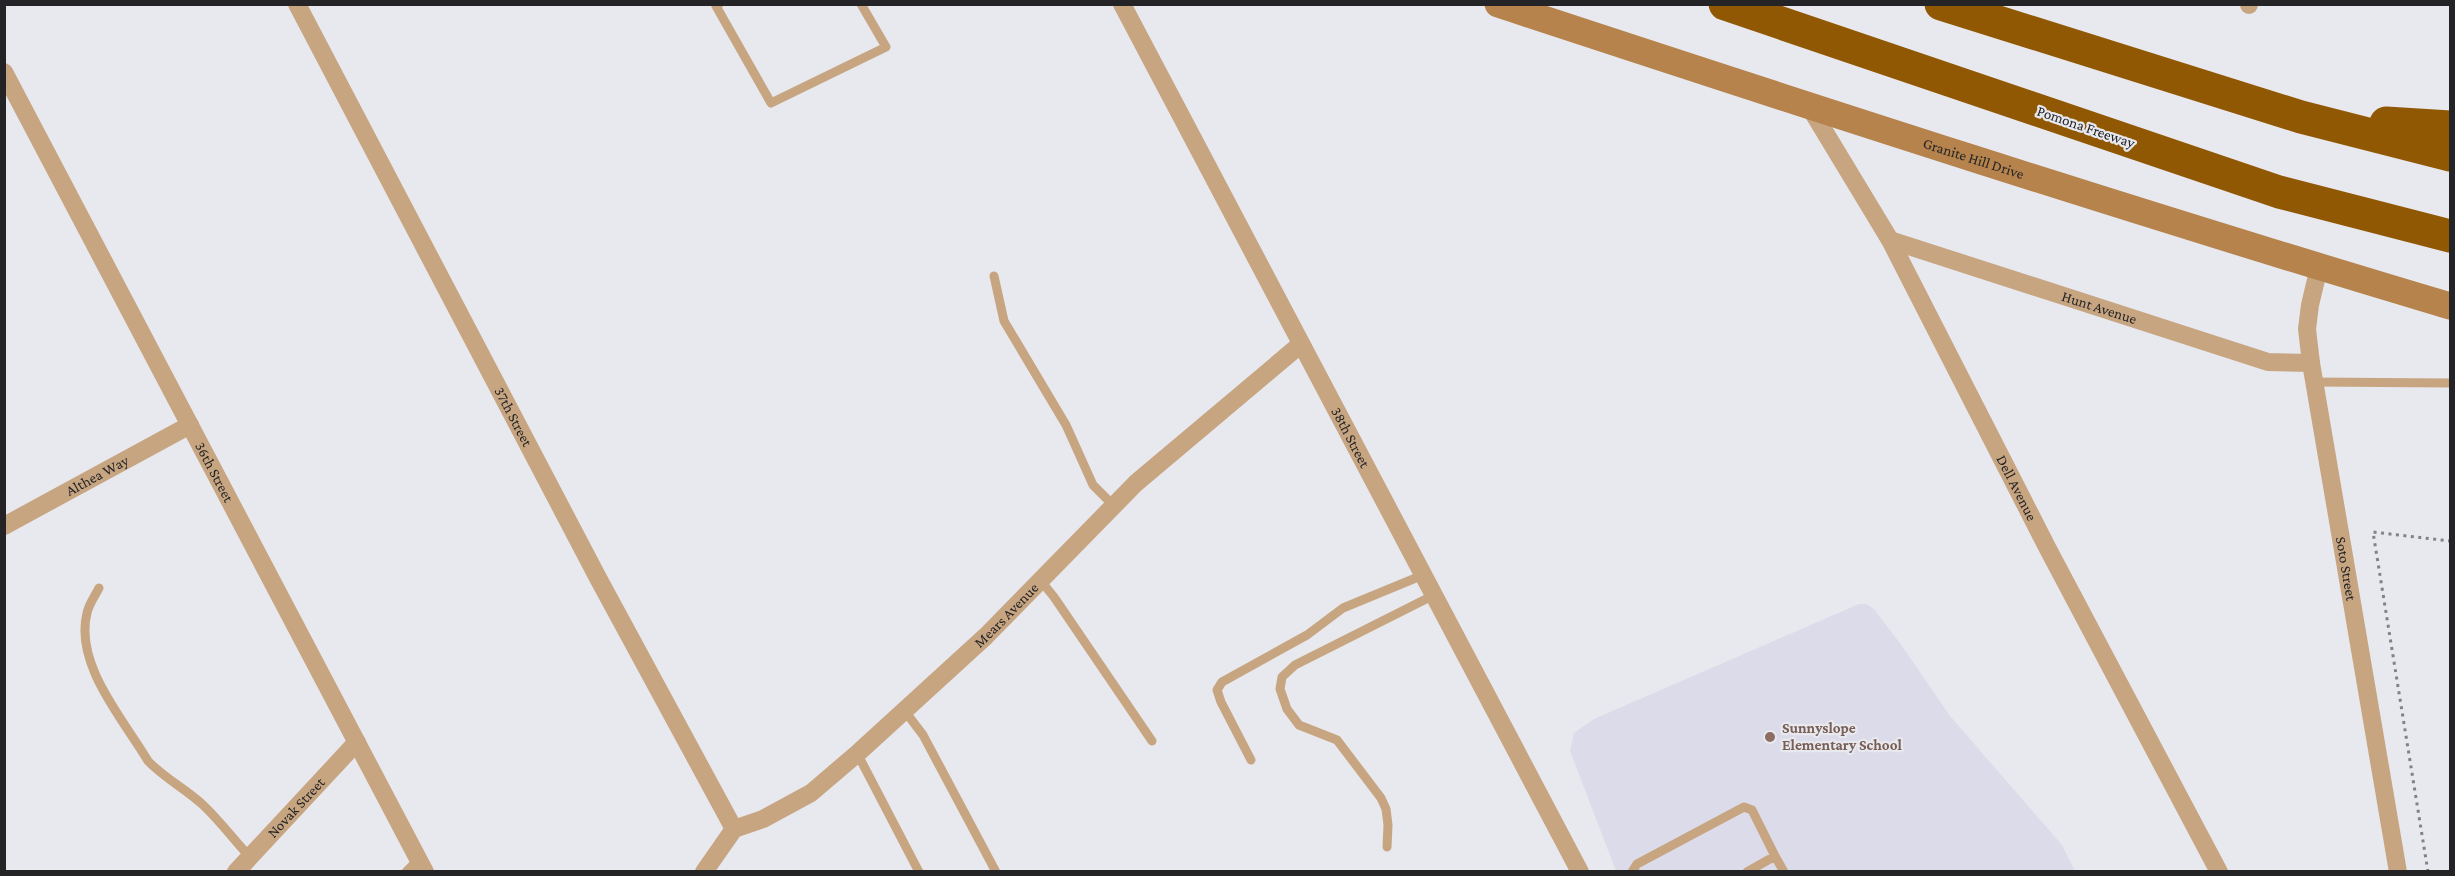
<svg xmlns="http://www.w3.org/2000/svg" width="2455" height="876" font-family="'Crimson Pro',serif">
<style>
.built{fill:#dcdbe9}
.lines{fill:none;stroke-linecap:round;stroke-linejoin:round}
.path{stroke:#828286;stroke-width:3;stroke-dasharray:3 4.5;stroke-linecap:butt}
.lane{stroke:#c7a581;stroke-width:9}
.street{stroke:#c7a581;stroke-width:18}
.secondary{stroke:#b5834b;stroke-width:27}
.highway{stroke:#915803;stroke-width:33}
.education-dot{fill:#8d6e63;stroke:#e8e8ef;stroke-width:2}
.labels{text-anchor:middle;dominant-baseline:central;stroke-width:4.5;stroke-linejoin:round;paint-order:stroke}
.street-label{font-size:15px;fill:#242426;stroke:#e8e8ef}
.education-label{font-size:15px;font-weight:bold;fill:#785e54;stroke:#e8e8ef;text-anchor:start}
</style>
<rect width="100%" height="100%" fill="#e8e8ef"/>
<path class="built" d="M1859,604H1866L1874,609L1902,646L1950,716L2062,845L2075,871H1616L1570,751L1574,733L1594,719Z"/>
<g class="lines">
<path class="path" d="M2428,872L2373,532L2450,541"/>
<path class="lane" d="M719,4L716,6L771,103L886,47L861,4
M994,276L1004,321L1066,425L1093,485L1114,506
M2313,382L2450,383
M1041,581L1054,597L1152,741
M99,588C95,596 89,604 87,613C74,665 124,720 148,761C164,778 186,789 203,805C220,821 234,840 250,857
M904,710L923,735L996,872
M857,753L919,872
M1251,760L1221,702L1217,690L1222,682L1307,635L1343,608L1423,575
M1387,847L1388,825L1386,809L1381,798L1337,740L1299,725L1287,709L1280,689L1282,677L1295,665L1434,595
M406,872L419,859
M1632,872L1637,864L1744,807L1752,810L1775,856
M1747,872L1775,856L1784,872"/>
<g class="street">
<path id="s1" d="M297,4L598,578L734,829"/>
<path id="s2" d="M1122,4L1580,872"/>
<path d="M2249,4V5"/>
<path id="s3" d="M4,72L425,872"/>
<path id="s4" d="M1809,106L1890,240L2048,549L2219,872"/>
<path id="s5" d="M1890,240L2268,362L2311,363"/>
<path id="s6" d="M2319,267L2310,305L2307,329L2311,363L2398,872"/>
<path id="s7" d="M4,526L190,425"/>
<path id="s8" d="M236,872L357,742"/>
<path id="s9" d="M704,872L734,829L763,819L811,793L859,752L986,636L1136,483L1301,344"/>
</g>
<path class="secondary" id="s10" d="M1498,4C1814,108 2131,211 2450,306"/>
<path class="highway" d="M1725,4L2279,192L2450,236
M1941,4L2301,117L2450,155
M2386,123L2450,127"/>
</g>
<circle class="education-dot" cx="1770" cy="737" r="6"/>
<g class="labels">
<g class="street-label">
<text transform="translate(2086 127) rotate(19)">Pomona Freeway</text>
<text stroke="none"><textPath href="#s10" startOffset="500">Granite Hill Drive</textPath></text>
<text stroke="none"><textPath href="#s5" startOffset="220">Hunt Avenue</textPath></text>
<text stroke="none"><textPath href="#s1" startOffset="466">37th Street</textPath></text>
<text stroke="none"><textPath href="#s2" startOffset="490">38th Street</textPath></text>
<text stroke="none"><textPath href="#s3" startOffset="452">36th Street</textPath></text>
<text stroke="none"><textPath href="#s7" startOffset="106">Althea Way</textPath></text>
<text stroke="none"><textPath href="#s4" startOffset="435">Dell Avenue</textPath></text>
<text stroke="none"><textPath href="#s6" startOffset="306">Soto Street</textPath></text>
<text stroke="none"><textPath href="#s9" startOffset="402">Mears Avenue</textPath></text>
<text stroke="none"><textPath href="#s8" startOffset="88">Novak Street</textPath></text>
</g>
<g class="education-label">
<text x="1782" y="728">Sunnyslope<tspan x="1782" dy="17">Elementary School</tspan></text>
</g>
</g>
<rect width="2455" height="876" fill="none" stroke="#242426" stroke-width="12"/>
</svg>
